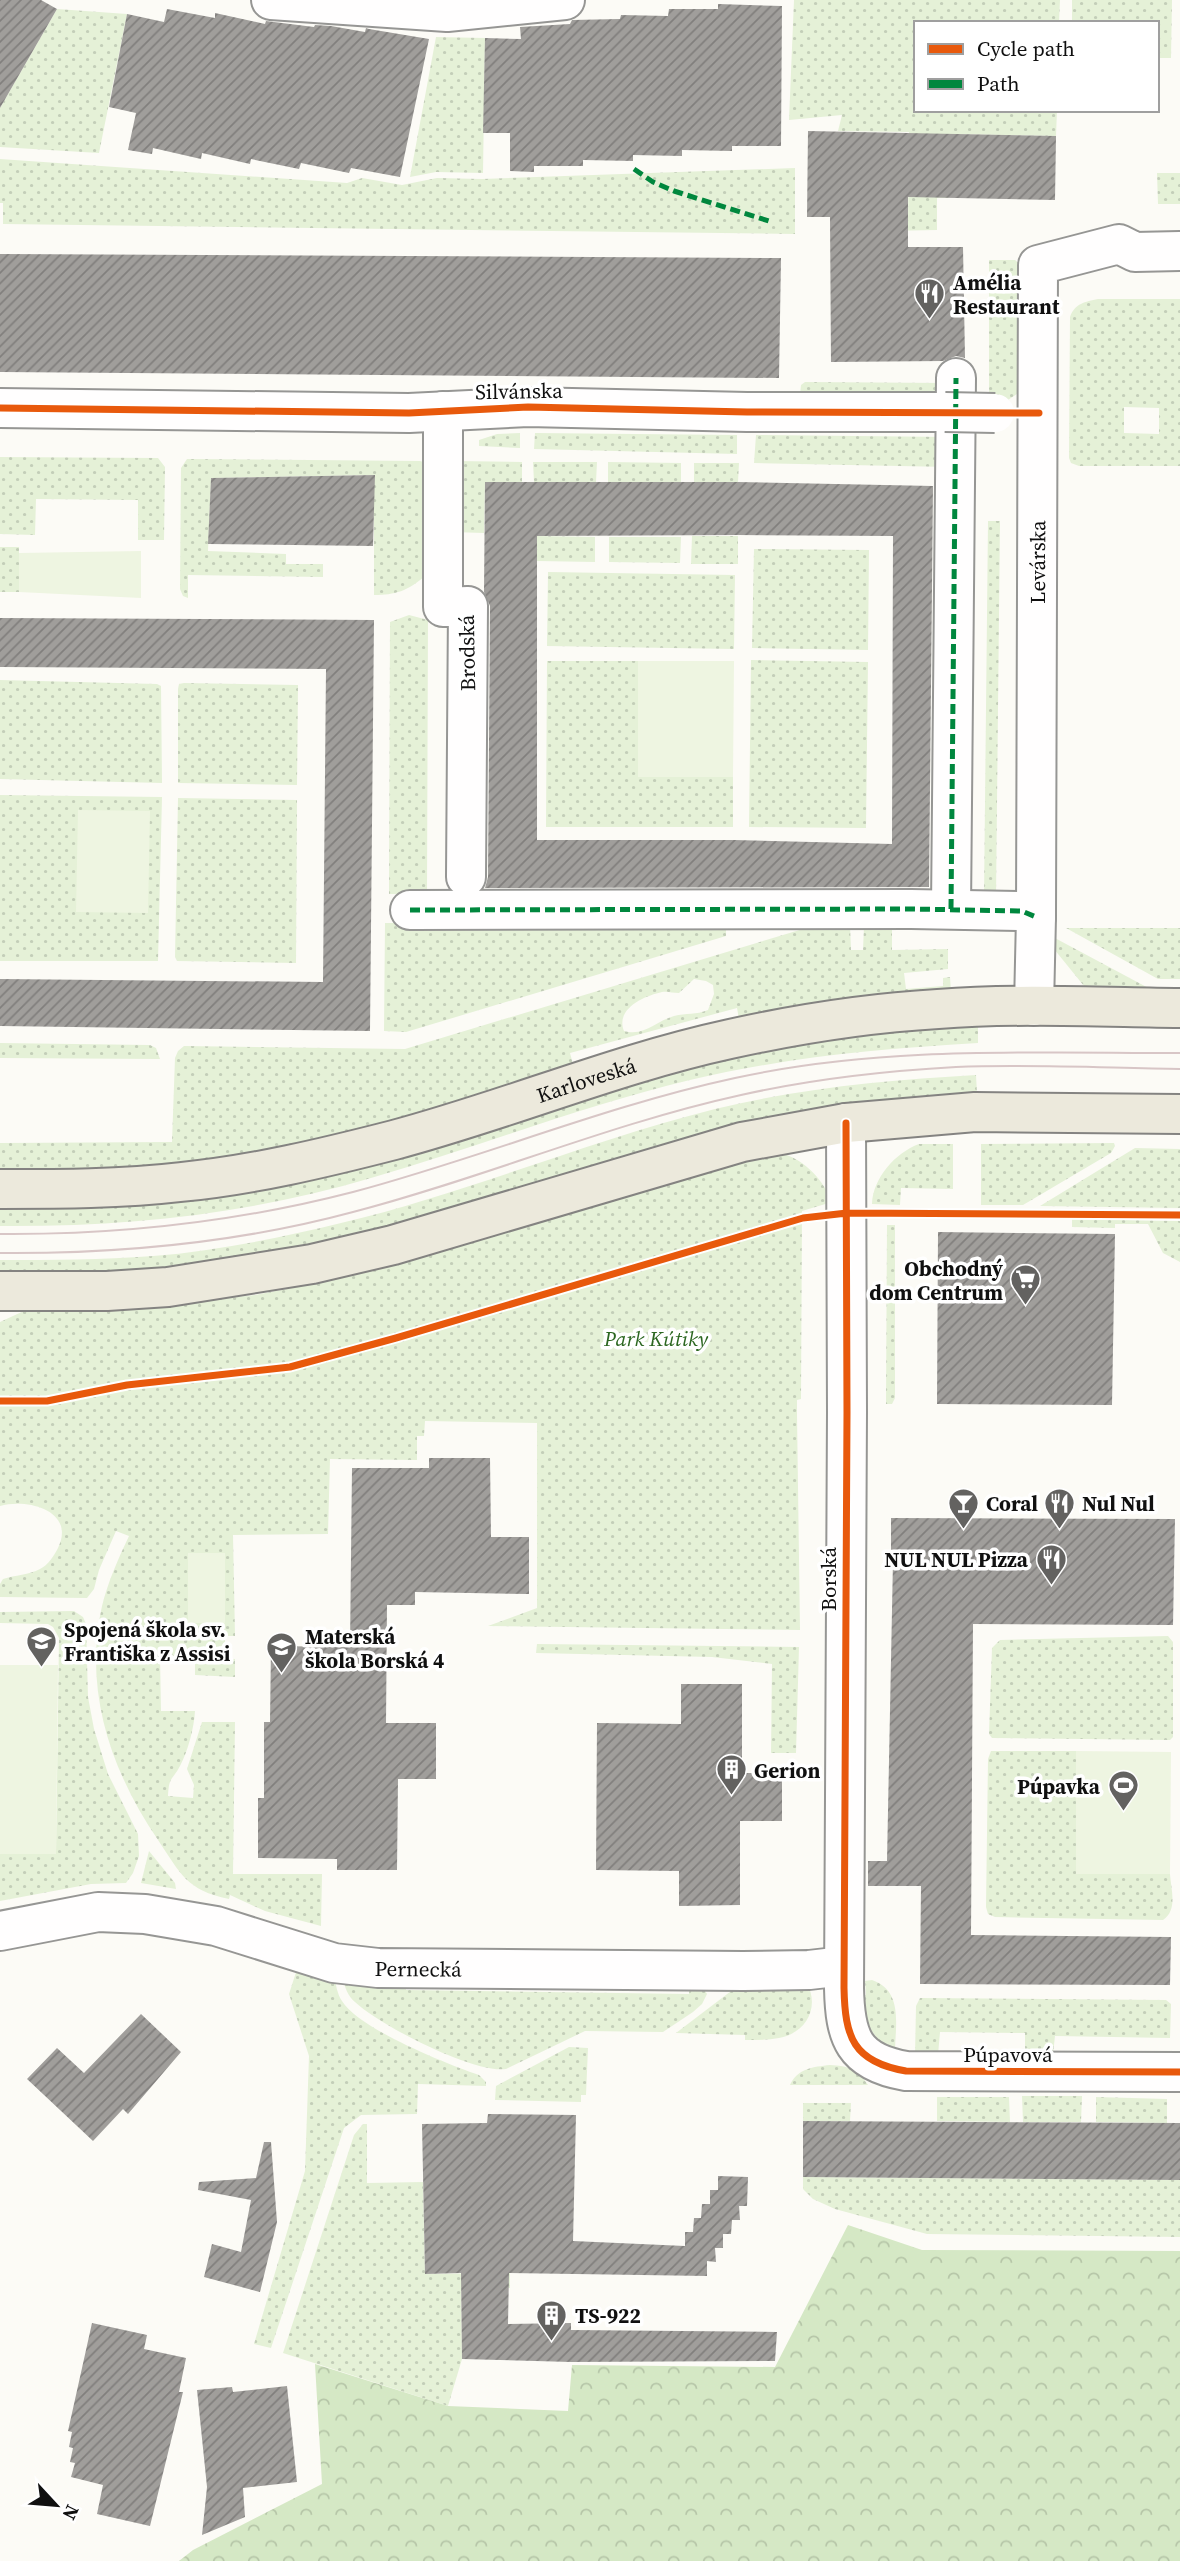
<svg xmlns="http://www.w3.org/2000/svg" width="1180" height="2561" font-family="'Source Serif 4',serif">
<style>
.green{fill:url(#green-dots);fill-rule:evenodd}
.forest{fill:url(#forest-crowns)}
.pitch{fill:#eef5e1}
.building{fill:url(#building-hatch);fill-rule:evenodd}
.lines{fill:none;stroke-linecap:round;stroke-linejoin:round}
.minor-casing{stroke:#969694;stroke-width:42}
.major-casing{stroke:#848381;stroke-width:42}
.minor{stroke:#fffefe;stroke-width:38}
.major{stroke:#ece9dc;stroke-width:38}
.tram{stroke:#d8c6c6;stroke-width:2}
.minor-bridge-casing{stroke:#969694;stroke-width:42;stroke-linecap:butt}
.minor-bridge{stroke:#fffefe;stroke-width:38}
.quiet{stroke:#00873e;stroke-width:5;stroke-dasharray:10 5;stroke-linecap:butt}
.cycleway-casing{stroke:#fff;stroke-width:11}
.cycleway{stroke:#e8590c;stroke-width:7}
.labels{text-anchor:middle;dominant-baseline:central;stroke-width:7;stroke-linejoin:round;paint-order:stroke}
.poi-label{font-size:21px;font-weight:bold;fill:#101010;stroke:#fff;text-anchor:start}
.street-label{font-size:21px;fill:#101010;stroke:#fff}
.park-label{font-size:21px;font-style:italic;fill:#2c6721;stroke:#fff}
</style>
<defs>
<pattern id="green-dots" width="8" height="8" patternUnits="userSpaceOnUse" patternTransform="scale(1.75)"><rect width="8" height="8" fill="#e5f1d7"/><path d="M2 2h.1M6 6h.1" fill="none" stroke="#c3ceb8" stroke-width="1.8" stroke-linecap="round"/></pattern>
<pattern id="forest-crowns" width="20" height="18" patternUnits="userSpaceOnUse" patternTransform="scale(1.75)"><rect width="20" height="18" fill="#d5e8c5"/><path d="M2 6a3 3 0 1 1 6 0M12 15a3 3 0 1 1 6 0" fill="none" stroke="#b6c6a8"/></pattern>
<pattern id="building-hatch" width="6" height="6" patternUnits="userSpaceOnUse" patternTransform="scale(1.75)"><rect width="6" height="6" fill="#a09e9b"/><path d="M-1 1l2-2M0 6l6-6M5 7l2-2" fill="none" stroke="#817f7d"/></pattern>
</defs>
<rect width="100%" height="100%" fill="#fcfbf6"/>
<path class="green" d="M794,0H1060L1059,23H916V110H1057L1056,136L949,134L948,198H937V230L885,231L908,219L909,132L838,131L842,115L789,120Z
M1072,0H1172L1171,58H1157V23H1072Z
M57,9L127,14L99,153L0,147V108Z
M436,37L485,38L483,173L436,172L410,177Z
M0,159L347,183L362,178L402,185L437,178L482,179L795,168V234L3,224V203H0Z
M1157,173H1180V204H1158Z
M989,260H1015L1021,265L1020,392L1008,400L989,402Z
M1098,299H1180V466H1079L1071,463L1069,458L1070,317C1075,303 1085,302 1098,299ZM1124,407L1159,408V434L1124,433Z
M805,382L947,383L948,403L799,405L801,385Z
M520,433V448L479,446V440L497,434Z
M535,433L737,435V454L534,449Z
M756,435L950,437L949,467L754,463Z
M0,457L158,458L165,467L164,540H138V500L36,499L35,535L0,534Z
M187,459L420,461L430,464L425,576C408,591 395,595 374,595V475L211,478L208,551L286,554V564H323V577L188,575V598L183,596L180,589L181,468Z
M455,461L522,462V482H485L484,533L452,532Z
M533,462H597L596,482H534Z
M608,462L681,463V482H608Z
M694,463H739L738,482H694Z
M988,521H1000L996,898H984Z
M537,536L595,537V562L537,561Z
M692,536H738V564H691Z
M609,537H681L680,563L609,562Z
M0,547H19V592H0Z
M754,549L869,550L868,650L752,648Z
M548,572L735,575L734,649L547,646Z
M409,615L428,620L427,894H389L390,622Z
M751,660L868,662L866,828L749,827Z
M547,661H638V777H733V827H546Z
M0,680L157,684L161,686L162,783L0,779Z
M184,683L298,685L297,785L178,783V689L179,684Z
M0,795L162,797L158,961H0Z
M178,798L297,800L296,963L177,961L175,957Z
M726,922V936L406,1032L384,1031L385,923Z
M850,925L851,950H863L864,926H892V950L948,949V969L904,973L906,989L943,986V978L950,977L951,992L739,1019L737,1008L570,1053L574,1068C494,1092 415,1120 334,1140C223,1167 113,1169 0,1172V1143L172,1142L175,1058L178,1051L184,1046L405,1049L803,929ZM694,979L706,981L713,985L714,994L708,1010C696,1015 686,1013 674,1016C656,1021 644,1037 624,1031C615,1009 644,996 662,992C667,991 673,993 679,993Z
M1066,928H1180V979H1158Z
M1053,937L1154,991H1096L1084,986L1054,949Z
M978,1025V1043C877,1049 788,1057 690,1080C582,1106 478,1147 371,1178C250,1214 126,1227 0,1226V1206L689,1065L798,1040L873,1031Z
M0,1043L150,1045L156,1048L160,1059L0,1058Z
M976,1075L977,1093L863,1102L736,1126L673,1141L341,1241L148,1271L0,1275V1260C51,1260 102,1260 153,1256C216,1251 279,1238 341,1223C467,1193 588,1141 715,1109C801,1088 888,1080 976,1075Z
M1114,1143L1115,1146L1111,1153L1023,1205H981V1144Z
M919,1144H953V1189L901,1188L900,1205L872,1204C873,1178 895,1153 919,1144Z
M1135,1148L1180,1149V1208L1040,1206Z
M784,1154C806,1161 824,1181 832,1202L802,1211L801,1399L797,1400V1414L800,1630L488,1626L537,1608V1423L425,1421L424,1436H417V1460L330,1459L328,1534L233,1535L235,1636H225V1645L221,1646L220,1658L235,1659V1677L195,1675V1656H160L161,1711H195C194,1728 188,1751 180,1766C172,1781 169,1776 168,1796L193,1798L194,1785L187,1769L202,1722H235L233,1874H322L321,1926L265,1911L230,1895L229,1899C186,1890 181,1874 158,1840C111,1771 83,1690 102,1606C108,1582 118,1559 129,1536L116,1531L99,1570L94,1589L87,1598L0,1597V1584L3,1579C15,1575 29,1575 40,1569C48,1565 54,1556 58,1548C76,1511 28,1498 0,1506V1322L26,1310L166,1305L255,1295L317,1283L404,1262L746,1161Z
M1072,1219L1180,1221V1262L1163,1253L1148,1224H1115V1228L1072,1227Z
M887,1225H895V1398L892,1404H886Z
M74,1611L83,1617L86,1624L88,1697L94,1729L108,1774L138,1834L139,1856L133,1873L126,1883L91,1884L0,1901V1854L56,1853L59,1638L53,1627L48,1624L0,1623V1612Z
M1168,1636L1173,1642V1737L1170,1740L992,1738L989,1734L992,1648L1000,1640Z
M537,1644L799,1647L796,1753H771L772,1664L712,1657L536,1653Z
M991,1751H1076V1874H1170C1171,1890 1178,1910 1163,1920L995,1917L988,1914L986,1907L988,1759Z
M149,1851L175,1883L176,1889L141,1883Z
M299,1963L334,1976C336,1984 337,1994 342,2001C359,2029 447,2064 479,2075L486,2082V2086L418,2084L417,2114L361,2115L344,2128L271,2348L254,2344L305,2171L309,2056L289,1994Z
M405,1978L406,1990L689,1994L690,1980L704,1989L707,1994L702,2004L693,2012L663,2032L585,2031L506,2069C474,2074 379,2025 355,2002C348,1996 345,1988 343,1979Z
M872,1980C904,1991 895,2026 895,2053C870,2035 866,2025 858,1996L866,1995L865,1981Z
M807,1983C820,2008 806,2033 779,2038C768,2040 757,2040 745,2040V2035L676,2033L739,1985Z
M920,1998L1166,2000L1171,2004L1170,2038L1055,2036L1053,2054H1025V2033L940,2032L938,2055L915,2056L916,2006Z
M569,2047L588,2048L586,2095H581V2102L495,2100L496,2086Z
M830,2065C848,2066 858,2069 868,2085H790C798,2068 813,2067 830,2065Z
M1022,2096H1082L1081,2122H1023Z
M937,2097H1009L1010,2122L937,2121Z
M1096,2097L1167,2099V2123L1096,2122Z
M803,2103H851L850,2121H803Z
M363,2124H367V2183L423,2182L425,2274L510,2273V2288L461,2289L462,2359L448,2406L283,2353L354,2135Z
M803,2177L1180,2180V2237L927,2234L835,2209L813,2199L803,2189Z"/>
<path class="forest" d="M848,2225L922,2250L1180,2251V2561H179L193,2550L322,2484L315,2364L448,2406L568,2411L572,2365L775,2367Z"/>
<path class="pitch" d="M141,551V598L19,592V553Z
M638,661H734L733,777H638Z
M78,810L150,811L148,913L76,912Z
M188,1553H225V1623H188Z
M0,1665H58L56,1854H0Z
M1076,1751L1171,1752L1170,1874H1076Z"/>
<path class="building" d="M0,0H41L57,9L0,108Z
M718,4L782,6L781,146H732V151L682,150V156L633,155V161L583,160V166H534V172L510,171V133H483L485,38L521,39L520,27L570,24L572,20L620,19L621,15L668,16L669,9H718Z
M167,9L215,18V13L265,24L266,21L314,27L315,25L331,26L365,32L366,28L369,29L429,39L400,177L351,168L349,173L301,163L299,169L251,159L250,164L202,153L201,159L153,148L152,154L128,150L136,113L109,107L127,14L164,22Z
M808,131L1056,136L1055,200L908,197V247H963L965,358L956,356L943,361L831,362L830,217H807Z
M0,254L781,258L779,378L0,372Z
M375,475L373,546L208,544L211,478Z
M485,482H738L933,486L929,887L485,888L488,877L490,606L484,592ZM738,535L893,536L892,844L734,840H537V536Z
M0,618L374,620L370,1031L0,1026V979L323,982L326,669L0,667Z
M938,1232L1115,1234L1112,1405L937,1404Z
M429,1458H490L491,1537H529V1594L415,1592V1605H387L386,1723H436V1779H398L397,1870H337V1859L258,1858V1798H264V1722H270L271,1646L350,1647L352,1468H429Z
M891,1518L1175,1519L1173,1625L973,1624L971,1935L1171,1937L1170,1985L920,1984L921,1886H868V1861H887L893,1560H891Z
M681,1684H742V1773H782V1821H740V1905L679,1906V1871L596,1870L597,1723L681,1724Z
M141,2014L181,2052L128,2114L123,2109L93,2141L27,2079L57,2048L84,2073Z
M488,2114L576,2115L573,2241L685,2246V2232H693L694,2218H701L702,2204H710V2190H718V2176L748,2177L747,2206H739L740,2220H732L731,2234H723V2248H715L716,2262L707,2261V2276L509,2273L508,2324L571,2323V2330L777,2332L775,2361L571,2362L462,2359L461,2273L425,2274L422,2124L487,2123Z
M803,2121L1180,2123V2180L803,2177Z
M264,2142H271L277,2222L260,2292L204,2277L212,2244L241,2252L251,2200L198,2190L199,2182L256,2178Z
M92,2323L147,2335L144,2349L186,2358L179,2392H183L150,2526L97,2514L103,2485L71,2477L75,2463L70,2462L73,2448L69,2447L72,2432L68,2431Z
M287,2386L297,2482L243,2488L245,2517L202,2535L207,2487L197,2390L232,2387L233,2392Z"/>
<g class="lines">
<defs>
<g id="minor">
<path d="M271,0L447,12L565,0"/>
<path d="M0,408L409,413L528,407L747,412H945"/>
<path d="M443,411V607L468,606L466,877"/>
<path d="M951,909L956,378"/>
<path d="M410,910L911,909L1022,911L1036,917"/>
<path id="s1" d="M1034,1006L1036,917L1038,265L1119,244L1135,252L1180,251"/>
<path d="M846,1123L847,1412L844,1988C845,2037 853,2062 906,2071L1180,2072"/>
<path id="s2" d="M0,1931L98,1912L145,1914L216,1926L334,1963L378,1968L743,1971L809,1970L844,1966"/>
</g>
<g id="major">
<path id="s3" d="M0,1189C60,1189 121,1189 181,1182C253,1175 324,1158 394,1140C507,1110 615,1064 730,1039C798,1024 868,1013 938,1009C1019,1003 1100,1007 1180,1008"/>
<path d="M0,1291H107L168,1287L312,1264L393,1245L742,1142L846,1123L975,1112L1180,1114"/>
</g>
</defs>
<use href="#minor" class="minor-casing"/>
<use href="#major" class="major-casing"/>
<use href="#minor" class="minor"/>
<use href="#major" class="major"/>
<path class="tram" d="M0,1234C120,1235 237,1222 353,1192C481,1158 605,1106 735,1078C881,1046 1031,1053 1180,1053
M0,1253C119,1254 238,1243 353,1212C484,1178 609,1124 741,1095C812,1079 884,1071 956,1067C1031,1064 1106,1068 1180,1069"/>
<defs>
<path id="minor-bridge" d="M945,412L995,413"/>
</defs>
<use href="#minor-bridge" class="minor-bridge-casing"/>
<use href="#minor-bridge" class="minor-bridge"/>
<path class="quiet" d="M634,169L653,182L674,191L769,221
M951,909L956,378
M410,910L911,909L1022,911L1036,917"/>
<defs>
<path id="cycleway" d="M0,408L409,413L528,407L747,412L1039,413
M846,1123L847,1412L844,1988C845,2037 853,2062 906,2071L1180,2072
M0,1401H47L127,1385L290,1367L396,1338L803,1218L847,1213L1180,1215"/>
</defs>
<use href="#cycleway" class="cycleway-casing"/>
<use href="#cycleway" class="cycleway"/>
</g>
<defs>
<symbol id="restaurant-pin" viewBox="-11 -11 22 30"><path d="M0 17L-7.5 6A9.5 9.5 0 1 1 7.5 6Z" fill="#636260" stroke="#fff"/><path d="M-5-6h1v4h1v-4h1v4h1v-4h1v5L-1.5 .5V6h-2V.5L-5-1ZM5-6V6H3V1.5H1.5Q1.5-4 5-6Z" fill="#fff"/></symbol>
<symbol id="supermarket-pin" viewBox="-11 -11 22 30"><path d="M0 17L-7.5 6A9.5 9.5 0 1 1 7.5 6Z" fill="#636260" stroke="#fff"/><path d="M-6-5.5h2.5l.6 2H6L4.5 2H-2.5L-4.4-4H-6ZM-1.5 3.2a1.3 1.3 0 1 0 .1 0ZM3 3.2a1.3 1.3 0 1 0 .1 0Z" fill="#fff"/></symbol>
<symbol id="bar-pin" viewBox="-11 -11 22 30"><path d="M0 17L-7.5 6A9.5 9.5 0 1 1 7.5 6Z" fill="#636260" stroke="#fff"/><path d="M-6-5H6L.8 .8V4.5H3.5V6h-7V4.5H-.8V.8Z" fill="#fff"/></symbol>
<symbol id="school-pin" viewBox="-11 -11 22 30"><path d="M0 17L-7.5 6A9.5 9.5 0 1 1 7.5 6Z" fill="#636260" stroke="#fff"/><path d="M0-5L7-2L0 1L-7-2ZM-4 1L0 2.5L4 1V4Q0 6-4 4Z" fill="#fff"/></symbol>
<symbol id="building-pin" viewBox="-11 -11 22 30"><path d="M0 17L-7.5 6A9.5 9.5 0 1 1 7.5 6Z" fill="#636260" stroke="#fff"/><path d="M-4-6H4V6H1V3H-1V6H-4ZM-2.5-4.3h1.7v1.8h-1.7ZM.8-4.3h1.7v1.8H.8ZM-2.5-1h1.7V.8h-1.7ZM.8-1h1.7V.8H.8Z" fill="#fff"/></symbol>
<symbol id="stadium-pin" viewBox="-11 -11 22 30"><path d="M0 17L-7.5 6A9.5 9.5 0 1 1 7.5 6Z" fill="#636260" stroke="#fff"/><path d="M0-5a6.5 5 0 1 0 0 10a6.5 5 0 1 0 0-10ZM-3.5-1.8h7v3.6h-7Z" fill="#fff"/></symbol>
</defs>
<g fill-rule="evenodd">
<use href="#restaurant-pin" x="912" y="276" width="35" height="47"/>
<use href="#supermarket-pin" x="1008" y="1262" width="35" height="47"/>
<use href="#bar-pin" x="946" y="1486" width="35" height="47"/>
<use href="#restaurant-pin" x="1042" y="1486" width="35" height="47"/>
<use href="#restaurant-pin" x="1034" y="1542" width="35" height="47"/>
<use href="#school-pin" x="24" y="1624" width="35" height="47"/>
<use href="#school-pin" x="264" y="1630" width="35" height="47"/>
<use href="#building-pin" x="714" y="1752" width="35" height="47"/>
<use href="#stadium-pin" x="1106" y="1768" width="35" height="47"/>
<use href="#building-pin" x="534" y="2298" width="35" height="47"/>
</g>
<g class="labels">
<g class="poi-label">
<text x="953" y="282">Amélia<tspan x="953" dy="24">Restaurant</tspan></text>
<text x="1003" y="1268" text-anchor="end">Obchodný<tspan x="1003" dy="24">dom Centrum</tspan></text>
<text x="986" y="1503">Coral</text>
<text x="1082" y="1503">Nul Nul</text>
<text x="1028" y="1559" text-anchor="end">NUL NUL Pizza</text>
<text x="64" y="1629">Spojená škola sv.<tspan x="64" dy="24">Františka z Assisi</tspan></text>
<text x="305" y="1636">Materská<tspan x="305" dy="24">škola Borská 4</tspan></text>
<text x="754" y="1770">Gerion</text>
<text x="1100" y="1786" text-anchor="end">Púpavka</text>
<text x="575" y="2315">TS-922</text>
</g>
<g class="street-label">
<text transform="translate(519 391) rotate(-1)">Silvánska</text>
<text stroke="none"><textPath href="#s1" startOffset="444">Levárska</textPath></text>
<text transform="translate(467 653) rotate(-91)">Brodská</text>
<text stroke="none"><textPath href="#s3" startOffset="600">Karloveská</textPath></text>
<text transform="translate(828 1579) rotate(-90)">Borská</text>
<text stroke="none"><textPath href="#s2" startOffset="427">Pernecká</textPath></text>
<text x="1008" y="2054">Púpavová</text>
</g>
<g class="park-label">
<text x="656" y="1338">Park Kútiky</text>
</g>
</g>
<rect x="914" y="21" width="245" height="91" fill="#ffffff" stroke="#9f9f9f" stroke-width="2"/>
<rect x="928" y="44" width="35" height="10" fill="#e8590c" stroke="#9f9f9f" stroke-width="2"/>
<text x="977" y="56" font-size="21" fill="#101010">Cycle path</text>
<rect x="928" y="79" width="35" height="10" fill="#00873e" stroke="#9f9f9f" stroke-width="2"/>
<text x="977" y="91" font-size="21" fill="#101010">Path</text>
<g transform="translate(56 2505) rotate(116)" stroke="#ffffff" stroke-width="5" paint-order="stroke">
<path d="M0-5L12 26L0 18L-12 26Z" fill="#101010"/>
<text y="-10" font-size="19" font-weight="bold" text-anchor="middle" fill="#101010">N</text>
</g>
</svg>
